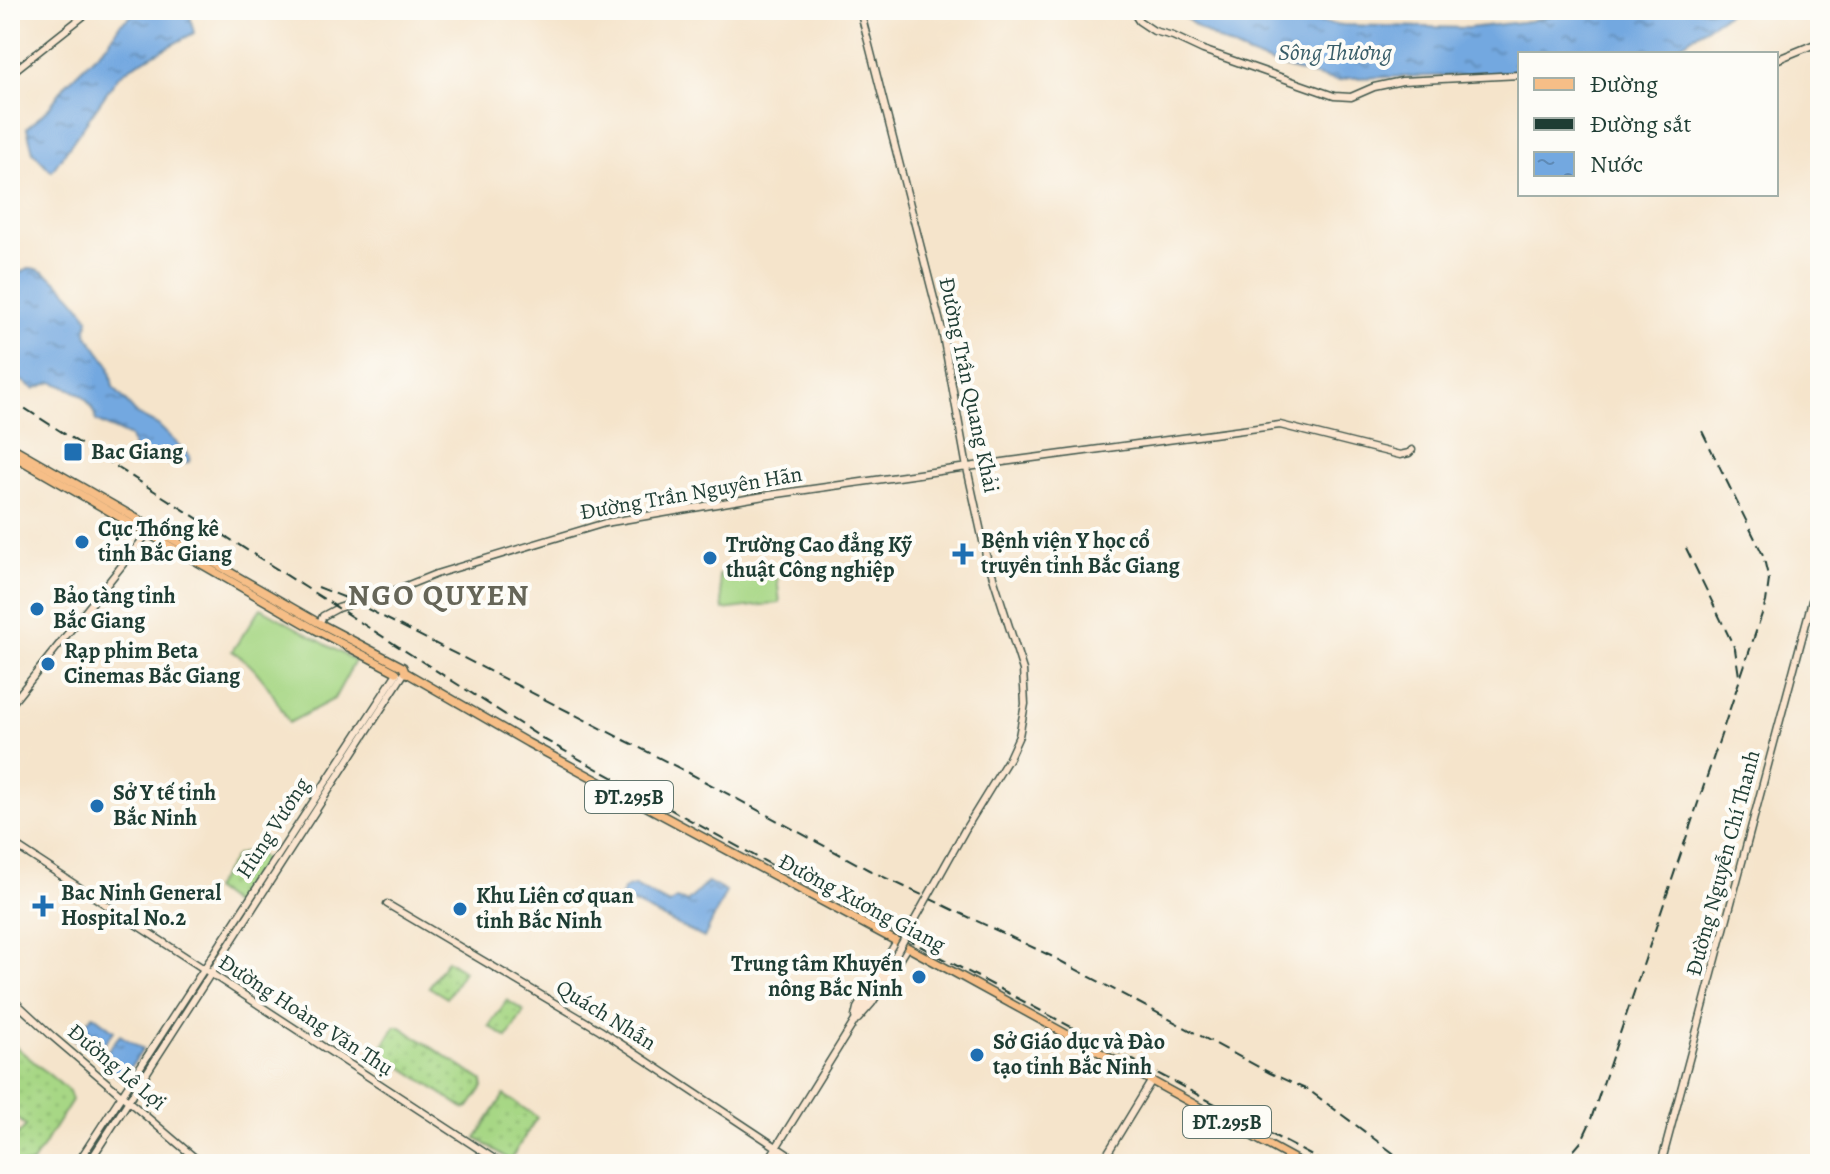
<svg xmlns="http://www.w3.org/2000/svg" width="1830" height="1174" font-family="Alegreya,serif">
<style>
.grass{fill:url(#grass-dots);stroke:#638a5c;stroke-width:2}
.pitch{fill:#a7d785;stroke:#638a5c;stroke-width:2}
.water{fill:url(#water-ripples);stroke:#49728a;stroke-width:2}
.lines{fill:none;stroke-linecap:round;stroke-linejoin:round}
.secondary-casing{stroke:#3f564b;stroke-width:9}
.primary-casing{stroke:#3f564b;stroke-width:10}
.secondary{stroke:#fbe5cf;stroke-width:6}
.primary{stroke:#f6be87;stroke-width:7}
.rail{stroke:#1f3d34;stroke-width:2;stroke-dasharray:12 6;stroke-linecap:butt}
.secondary-bridge-casing{stroke:#3f564b;stroke-width:9;stroke-linecap:butt}
.secondary-bridge{stroke:#fbe5cf;stroke-width:6}
.poi-dot{fill:#1f6fb2;stroke:#fdfcf7;stroke-width:3}
.labels{text-anchor:middle;dominant-baseline:central;stroke-width:8;stroke-linejoin:round;paint-order:stroke}
.shield{fill:#fdfcf7;stroke:#62766e;stroke-width:2}
.shield-label{font-size:20px;font-weight:bold;fill:#1f3d34}
.street-label{font-size:22px;fill:#1f3d34;stroke:#fdfcf7}
.poi-label{font-size:22px;font-weight:bold;fill:#1f3d34;stroke:#fdfcf7;text-anchor:start}
.water-label{font-size:24px;font-style:italic;fill:#385d68;stroke:#fdfcf7}
.district-label{font-size:30px;font-weight:bold;letter-spacing:2px;fill:#666658;stroke:#fdfcf7}
</style>
<defs>
<pattern id="grass-dots" width="8" height="8" patternUnits="userSpaceOnUse" patternTransform="scale(2)"><rect width="8" height="8" fill="#a7d785"/><path d="M2 2h.1M6 6h.1" fill="none" stroke="#8fb973" stroke-width="1.8" stroke-linecap="round"/></pattern>
<pattern id="water-ripples" width="26" height="14" patternUnits="userSpaceOnUse" patternTransform="scale(2)"><rect width="26" height="14" fill="#73a8e0"/><path d="M2 4q2-2 4 0t4 0M15 11q2-2 4 0t4 0" fill="none" stroke="#5e8ab6"/></pattern>
</defs>
<rect width="100%" height="100%" fill="#fdfcf7"/>
<filter id="ink" filterUnits="userSpaceOnUse"><feTurbulence type="fractalNoise" baseFrequency=".0125" numOctaves="2"/><feDisplacementMap in="SourceGraphic" scale="16" xChannelSelector="R" yChannelSelector="G"/><feConvolveMatrix kernelMatrix="1 2 1 2 8 2 1 2 1" color-interpolation-filters="sRGB"/></filter>
<filter id="wash" filterUnits="userSpaceOnUse"><feTurbulence type="fractalNoise" baseFrequency=".006" numOctaves="4" result="noise"/><feDisplacementMap in="SourceGraphic" scale="32" xChannelSelector="R" yChannelSelector="G"/><feGaussianBlur stdDeviation="1.8" result="paint"/><feColorMatrix in="noise" values="0 0 0 0 0 0 0 0 0 0 0 0 0 0 0 0 0 1.4 0 .05"/><feComposite in="paint" operator="in"/></filter>
<g filter="url(#wash)">
<rect width="100%" height="100%" fill="#f5e4cb"/>
<path class="grass" d="M243,853H255L266,860L237,907L213,889L236,855Z
M447,960L464,971L447,998L429,987Z
M507,1000L524,1011L507,1038L489,1026Z
M395,1026H399L483,1081V1087L469,1107L465,1109L381,1053V1049Z
M10,1042L69,1091L72,1100L32,1164H10V1143L26,1126L10,1111Z
M504,1095L537,1117L510,1160L476,1138Z"/>
<path class="pitch" d="M776,569L780,603L723,610L719,575Z
M261,608L355,661L334,699L289,723C274,695 260,668 232,651Z"/>
<path class="water" d="M140,10H189L194,33L132,66L118,77L52,171L50,170L33,152L27,128L48,109L66,84L109,42L120,24Z
M1176,10H1257L1296,20L1343,25L1468,28L1530,21L1574,10H1733L1677,47L1659,54H1520V70L1481,75L1349,78L1338,81C1279,68 1221,51 1176,10Z
M29,268C50,268 80,304 89,319L86,333L109,365L113,387L138,415L158,425L190,456L189,462L173,466L134,449L130,437L96,421C93,397 73,389 52,382L34,389L12,374L10,287L18,274Z
M708,882L726,892L704,938L621,897L625,888L635,886L669,904L676,899L687,902Z
M93,1015L114,1031L94,1056L73,1038Z
M120,1035L143,1049L124,1077L119,1078L99,1061Z"/>
</g>
<g filter="url(#ink)">
<g class="lines">
<defs>
<path id="secondary" d="M860,10L942,330L967,468L986,555L1023,670L1025,704L1019,736L1009,758L966,828
M1132,10L1139,21L1154,31L1173,36L1203,50L1334,96L1351,97L1374,87L1402,81L1520,75
M1776,60L1820,42
M10,74L91,10
M320,622L323,616L338,608L396,590L436,574L605,523L770,495L1010,461L1280,425L1400,455L1409,453L1412,450
M10,706L147,534
M10,842L502,1164
M387,904L600,1030L802,1164
M10,997L52,1036L202,1164
M855,1017L857,1008L897,941
M858,1019L872,1003L907,947
M77,1164L397,673
M88,1164L403,675
M766,1164L892,961
M1101,1164L1152,1080
M1661,1164L1820,571"/>
<path id="primary" d="M10,446L317,622L403,667L405,672L528,743L946,968L1303,1164
M10,454L316,630L396,672"/>
</defs>
<use href="#secondary" class="secondary-casing"/>
<use href="#primary" class="primary-casing"/>
<use href="#secondary" class="secondary"/>
<use href="#primary" class="primary"/>
<path class="rail" d="M10,399L545,740L851,909L1327,1164
M1686,548L1735,649L1739,676
M318,587L346,598L689,773L869,870L1051,956L1270,1073L1310,1091L1408,1164
M1562,1164L1581,1142L1589,1125L1766,602L1769,580L1763,555L1702,431"/>
<defs>
<path id="secondary-bridge" d="M892,961L966,828"/>
</defs>
<use href="#secondary-bridge" class="secondary-bridge-casing"/>
<use href="#secondary-bridge" class="secondary-bridge"/>
</g>
</g>
<g class="poi-dot">
<rect x="63" y="442" width="20" height="20" rx="4"/>
<circle cx="82" cy="542" r="8"/>
<path d="M959 542h8v8h8v8h-8v8h-8v-8h-8v-8h8z"/>
<circle cx="710" cy="558" r="8"/>
<circle cx="37" cy="609" r="8"/>
<circle cx="48" cy="664" r="8"/>
<circle cx="97" cy="806" r="8"/>
<path d="M39 894h8v8h8v8h-8v8h-8v-8h-8v-8h8z"/>
<circle cx="460" cy="909" r="8"/>
<circle cx="919" cy="977" r="8"/>
<circle cx="977" cy="1055" r="8"/>
</g>
<g class="labels">
<g class="shield">
<rect x="585" y="781" width="88" height="32" rx="6"/>
<rect x="1183" y="1106" width="88" height="32" rx="6"/>
</g>
<g class="shield-label">
<text x="629" y="797">ĐT.295B</text>
<text x="1227" y="1122">ĐT.295B</text>
</g>
<g class="street-label">
<text transform="translate(969 385) rotate(78)">Đường Trần Quang Khải</text>
<text transform="translate(691 493) rotate(-10)">Đường Trần Nguyên Hãn</text>
<text transform="translate(273 828) rotate(-57)">Hùng Vương</text>
<text transform="translate(1723 863) rotate(-75)">Đường Nguyễn Chí Thanh</text>
<text transform="translate(862 903) rotate(28)">Đường Xương Giang</text>
<text transform="translate(306 1015) rotate(33)">Đường Hoàng Văn Thụ</text>
<text transform="translate(606 1015) rotate(32)">Quách Nhẫn</text>
<text transform="translate(117 1067) rotate(40)">Đường Lê Lợi</text>
</g>
<g class="poi-label">
<text x="91" y="452">Bac Giang</text>
<text x="98" y="529">Cục Thống kê<tspan x="98" dy="25">tỉnh Bắc Giang</tspan></text>
<text x="981" y="541">Bệnh viện Y học cổ<tspan x="981" dy="25">truyền tỉnh Bắc Giang</tspan></text>
<text x="726" y="545">Trường Cao đẳng Kỹ<tspan x="726" dy="25">thuật Công nghiệp</tspan></text>
<text x="53" y="596">Bảo tàng tỉnh<tspan x="53" dy="25">Bắc Giang</tspan></text>
<text x="64" y="651">Rạp phim Beta<tspan x="64" dy="25">Cinemas Bắc Giang</tspan></text>
<text x="113" y="793">Sở Y tế tỉnh<tspan x="113" dy="25">Bắc Ninh</tspan></text>
<text x="61" y="893">Bac Ninh General<tspan x="61" dy="25">Hospital No.2</tspan></text>
<text x="476" y="896">Khu Liên cơ quan<tspan x="476" dy="25">tỉnh Bắc Ninh</tspan></text>
<text x="903" y="964" text-anchor="end">Trung tâm Khuyến<tspan x="903" dy="25">nông Bắc Ninh</tspan></text>
<text x="993" y="1042">Sở Giáo dục và Đào<tspan x="993" dy="25">tạo tỉnh Bắc Ninh</tspan></text>
</g>
<g class="water-label">
<text x="1335" y="52">Sông Thương</text>
</g>
<g class="district-label">
<text x="439" y="595">NGO QUYEN</text>
</g>
</g>
<rect width="1830" height="1174" fill="none" stroke="#fdfcf7" stroke-width="40"/>
<rect x="1518" y="52" width="260" height="144" fill="#fdfcf7" stroke="#a4b0a9" stroke-width="2"/>
<rect x="1534" y="78" width="40" height="12" fill="#f6be87" stroke="#a4b0a9" stroke-width="2"/>
<text x="1590" y="92" font-size="24" fill="#1f3d34">Đường</text>
<rect x="1534" y="118" width="40" height="12" fill="#1f3d34" stroke="#a4b0a9" stroke-width="2"/>
<text x="1590" y="132" font-size="24" fill="#1f3d34">Đường sắt</text>
<rect x="1534" y="152" width="40" height="24" fill="url(#water-ripples)" stroke="#a4b0a9" stroke-width="2"/>
<text x="1590" y="172" font-size="24" fill="#1f3d34">Nước</text>
</svg>
